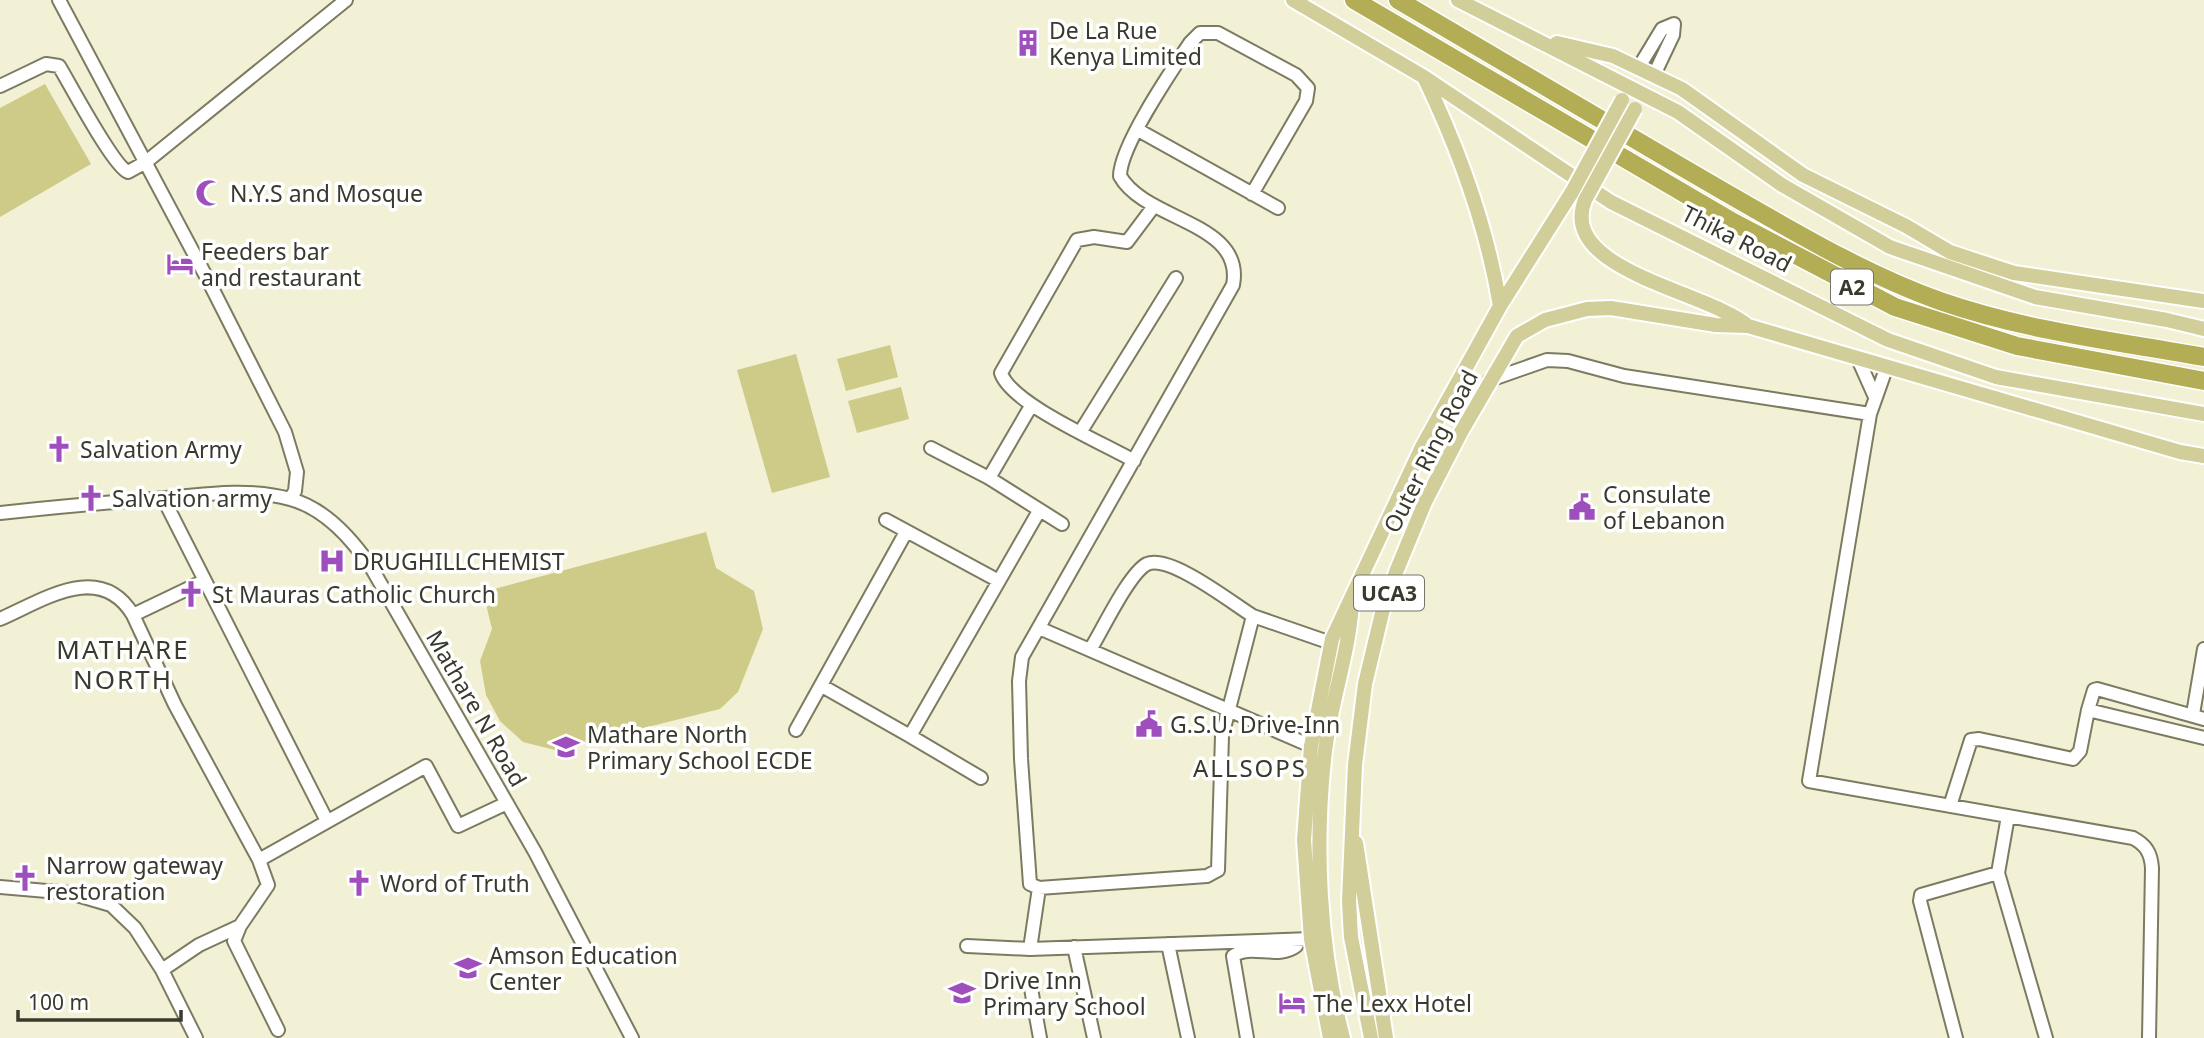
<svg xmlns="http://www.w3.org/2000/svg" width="2204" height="1038" font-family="'Noto Sans',sans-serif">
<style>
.green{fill:#ceca87}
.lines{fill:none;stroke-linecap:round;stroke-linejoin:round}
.minor-casing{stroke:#7c7b62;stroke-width:16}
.major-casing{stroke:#fff;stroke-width:18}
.highway-casing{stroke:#fff;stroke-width:21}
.minor{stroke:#fff;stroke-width:12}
.major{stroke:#d1ce99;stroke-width:14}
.highway{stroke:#b3ae55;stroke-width:18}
.major-bridge-casing{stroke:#fff;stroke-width:18;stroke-linecap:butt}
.major-bridge{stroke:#d1ce99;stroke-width:14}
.labels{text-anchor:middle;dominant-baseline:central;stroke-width:7;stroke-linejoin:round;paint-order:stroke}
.shield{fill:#fff;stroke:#74746d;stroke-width:2}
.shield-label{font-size:21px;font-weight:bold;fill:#39392e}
.poi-label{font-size:23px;fill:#39392e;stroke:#fff;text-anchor:start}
.street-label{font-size:23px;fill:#39392e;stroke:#fff}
.neighbourhood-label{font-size:24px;letter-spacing:2px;fill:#39392e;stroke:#fff}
.quarter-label{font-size:26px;letter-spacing:2px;fill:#39392e;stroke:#fff}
</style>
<rect width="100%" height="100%" fill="#f2f1d5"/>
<path class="green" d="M45,84L91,164L0,217V108Z
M890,345L898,377L846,391L837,359Z
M796,354L830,477L772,493L737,370Z
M901,387L909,419L857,433L848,401Z
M706,532L716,568L754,591L763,629L738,692L720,709L555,750L523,742L500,721L486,695L480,661L492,629L483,592Z"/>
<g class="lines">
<defs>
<path id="minor" d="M59,0L208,280L285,432L297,472L295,491L290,499
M1639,67L1662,29L1674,24L1673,35L1654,75
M0,86L46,64L59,66C70,84 113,166 128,172L146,162L346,0
M1138,130L1278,208
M1252,194L1306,101L1308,88L1296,75L1218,33H1200L1190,43C1172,70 1120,146 1120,176C1145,221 1245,222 1233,285L1022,657L1019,681L1021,759L1030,884L1039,888L1207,876L1218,870L1222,736L1253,616L1331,643
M1858,359L1875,397
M1887,366L1870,414L1809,781L2133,838C2146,845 2151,853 2152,868L2149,1038
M1490,380L1547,360L1568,361L1624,376L1870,414
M1081,431L1176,278
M931,448L989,478L1062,524
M1134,461C1103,443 1011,404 1001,373L1077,240L1094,237L1127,242L1154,206
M989,478L1031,406
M163,498L327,821
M0,513C55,507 111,502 166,498C207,494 250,488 290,499C324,508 352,539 371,567L535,852L632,1038
M886,520L997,580
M133,615L175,705L259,860L268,885L240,926L234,941L278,1030
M0,619C42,601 100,560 133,615L204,581
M1039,628L1311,746
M1090,650C1102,631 1129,573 1147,564C1170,554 1232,603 1253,616
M822,686L910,736L1039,511
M2088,710L2094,690L2097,689L2204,719
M2193,714L2204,649
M796,730L906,532
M910,736L981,778
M1950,806L1971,740L1979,739L2073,759L2080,751L2088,710L2204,738
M2008,816L1998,873L2046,1038
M259,860L426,766L458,826L507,803
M0,887L70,893L111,905L135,928L162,970L196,1038
M1168,944L1188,1038
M967,946L1030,949L1311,939
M1074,947L1094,1038
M1030,949L1039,888
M162,970L199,945L240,926
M1030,983L1040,1038
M1247,1038L1233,956C1250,943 1278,960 1296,946L1299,940
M1956,1038L1920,901L1921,895L1998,873"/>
<path id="major" d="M1293,0L1424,77L1611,202L1888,340L1996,377L2204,414
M1458,0L1678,112L1782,185L1890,247L2035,297L2167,320L2204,329
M1557,43L1613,56L1682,89L1803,175L1906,226L1950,252L2014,273L2204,301
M1425,79C1460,152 1487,227 1500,306
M1585,200C1557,271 1708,291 1748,326L2180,452L2204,456
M1356,843L1386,1038
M1330,1038L1311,939L1304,840L1311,746L1332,639L1422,447L1500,306L1572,192
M1343,1038C1319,946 1314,845 1325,751C1331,701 1349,653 1352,603
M1371,1038L1351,937L1349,901L1355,765L1365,684L1383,609L1396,572L1425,502L1461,432L1517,336L1545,320L1587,309L1611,308L1716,325L1748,326"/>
<path id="highway" d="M1354,0L1733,222L1895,307L2017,346L2204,381
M1398,0C1506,63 1614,128 1723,191C1793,231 1864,274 1940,301C2026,331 2115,341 2204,357"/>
</defs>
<use href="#minor" class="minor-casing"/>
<use href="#major" class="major-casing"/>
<use href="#highway" class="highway-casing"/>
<use href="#minor" class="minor"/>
<use href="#major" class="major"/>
<use href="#highway" class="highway"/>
<defs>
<path id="major-bridge" d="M1572,192L1622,100
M1585,200L1635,109"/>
</defs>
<use href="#major-bridge" class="major-bridge-casing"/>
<use href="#major-bridge" class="major-bridge"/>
</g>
<defs>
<symbol id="building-bare" viewBox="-9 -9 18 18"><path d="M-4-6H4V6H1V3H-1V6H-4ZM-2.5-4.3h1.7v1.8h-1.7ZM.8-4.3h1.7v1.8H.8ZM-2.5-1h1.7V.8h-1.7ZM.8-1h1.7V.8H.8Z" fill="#9f4ebe" stroke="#fff" stroke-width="2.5" paint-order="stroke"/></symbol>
<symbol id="mosque-bare" viewBox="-9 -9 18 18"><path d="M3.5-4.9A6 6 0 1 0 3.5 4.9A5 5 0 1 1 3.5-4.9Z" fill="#9f4ebe" stroke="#fff" stroke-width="2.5" paint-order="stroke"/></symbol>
<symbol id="hotel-bare" viewBox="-9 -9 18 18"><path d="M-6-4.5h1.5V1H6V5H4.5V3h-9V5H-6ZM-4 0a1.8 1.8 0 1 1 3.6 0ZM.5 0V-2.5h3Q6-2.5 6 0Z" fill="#9f4ebe" stroke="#fff" stroke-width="2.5" paint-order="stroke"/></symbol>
<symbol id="church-bare" viewBox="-9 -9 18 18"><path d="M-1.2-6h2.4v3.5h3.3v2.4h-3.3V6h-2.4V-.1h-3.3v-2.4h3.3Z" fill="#9f4ebe" stroke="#fff" stroke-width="2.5" paint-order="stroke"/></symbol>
<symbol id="civic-bare" viewBox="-9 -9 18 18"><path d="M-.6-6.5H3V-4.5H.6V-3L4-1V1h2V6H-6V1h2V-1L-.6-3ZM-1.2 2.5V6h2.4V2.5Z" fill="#9f4ebe" stroke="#fff" stroke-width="2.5" paint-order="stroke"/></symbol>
<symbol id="hospital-bare" viewBox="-9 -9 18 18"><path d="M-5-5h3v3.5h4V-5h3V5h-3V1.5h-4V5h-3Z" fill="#9f4ebe" stroke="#fff" stroke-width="2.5" paint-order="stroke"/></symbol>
<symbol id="school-bare" viewBox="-9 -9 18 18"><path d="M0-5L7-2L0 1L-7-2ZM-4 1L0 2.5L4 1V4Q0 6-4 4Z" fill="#9f4ebe" stroke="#fff" stroke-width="2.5" paint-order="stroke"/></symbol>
</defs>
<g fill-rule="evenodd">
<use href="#building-bare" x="1009" y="24" width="38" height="38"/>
<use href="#mosque-bare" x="190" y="174" width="38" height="38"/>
<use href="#hotel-bare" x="161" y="245" width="38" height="38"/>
<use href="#church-bare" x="40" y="430" width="38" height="38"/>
<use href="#church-bare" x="72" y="479" width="38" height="38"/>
<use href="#civic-bare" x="1563" y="488" width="38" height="38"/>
<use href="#hospital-bare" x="313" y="542" width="38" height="38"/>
<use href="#church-bare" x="172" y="575" width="38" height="38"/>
<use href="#civic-bare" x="1130" y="705" width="38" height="38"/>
<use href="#school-bare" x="547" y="728" width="38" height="38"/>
<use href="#church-bare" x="6" y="859" width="38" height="38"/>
<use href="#church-bare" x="340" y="864" width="38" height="38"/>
<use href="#school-bare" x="449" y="949" width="38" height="38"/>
<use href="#school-bare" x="943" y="974" width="38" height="38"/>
<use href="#hotel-bare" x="1273" y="984" width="38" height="38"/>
</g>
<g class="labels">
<g class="shield">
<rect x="1831" y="269.5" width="42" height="35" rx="5"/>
<rect x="1354" y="575.5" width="70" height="35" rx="5"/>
</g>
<g class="shield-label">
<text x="1852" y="287">A2</text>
<text x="1389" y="593">UCA3</text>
</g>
<g class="poi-label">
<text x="1049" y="30">De La Rue<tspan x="1049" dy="26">Kenya Limited</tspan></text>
<text x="230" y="193">N.Y.S and Mosque</text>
<text x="201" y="251">Feeders bar<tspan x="201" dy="26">and restaurant</tspan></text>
<text x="80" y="449">Salvation Army</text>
<text x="1603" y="494">Consulate<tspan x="1603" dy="26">of Lebanon</tspan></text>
<text x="112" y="498">Salvation army</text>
<text x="353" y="561">DRUGHILLCHEMIST</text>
<text x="212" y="594">St Mauras Catholic Church</text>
<text x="1170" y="724">G.S.U. Drive-Inn</text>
<text x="587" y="734">Mathare North<tspan x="587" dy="26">Primary School ECDE</tspan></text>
<text x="46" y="865">Narrow gateway<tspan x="46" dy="26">restoration</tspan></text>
<text x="380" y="883">Word of Truth</text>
<text x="489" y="955">Amson Education<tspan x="489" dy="26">Center</tspan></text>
<text x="983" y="980">Drive Inn<tspan x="983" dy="26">Primary School</tspan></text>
<text x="1313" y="1003">The Lexx Hotel</text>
</g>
<g class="street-label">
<text transform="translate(1737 238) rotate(27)">Thika Road</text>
<text transform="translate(1430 451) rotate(-63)">Outer Ring Road</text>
<text transform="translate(477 708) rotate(60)">Mathare N Road</text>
</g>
<g class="neighbourhood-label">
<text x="1250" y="767">ALLSOPS</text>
</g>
<g class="quarter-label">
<text x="123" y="649">MATHARE<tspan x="123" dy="30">NORTH</tspan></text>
</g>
</g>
<path d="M18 1010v10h163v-10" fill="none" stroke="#39392e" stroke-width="3.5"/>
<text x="28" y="1010" font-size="21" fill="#39392e" stroke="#ffffff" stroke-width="5" paint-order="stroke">100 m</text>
</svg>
